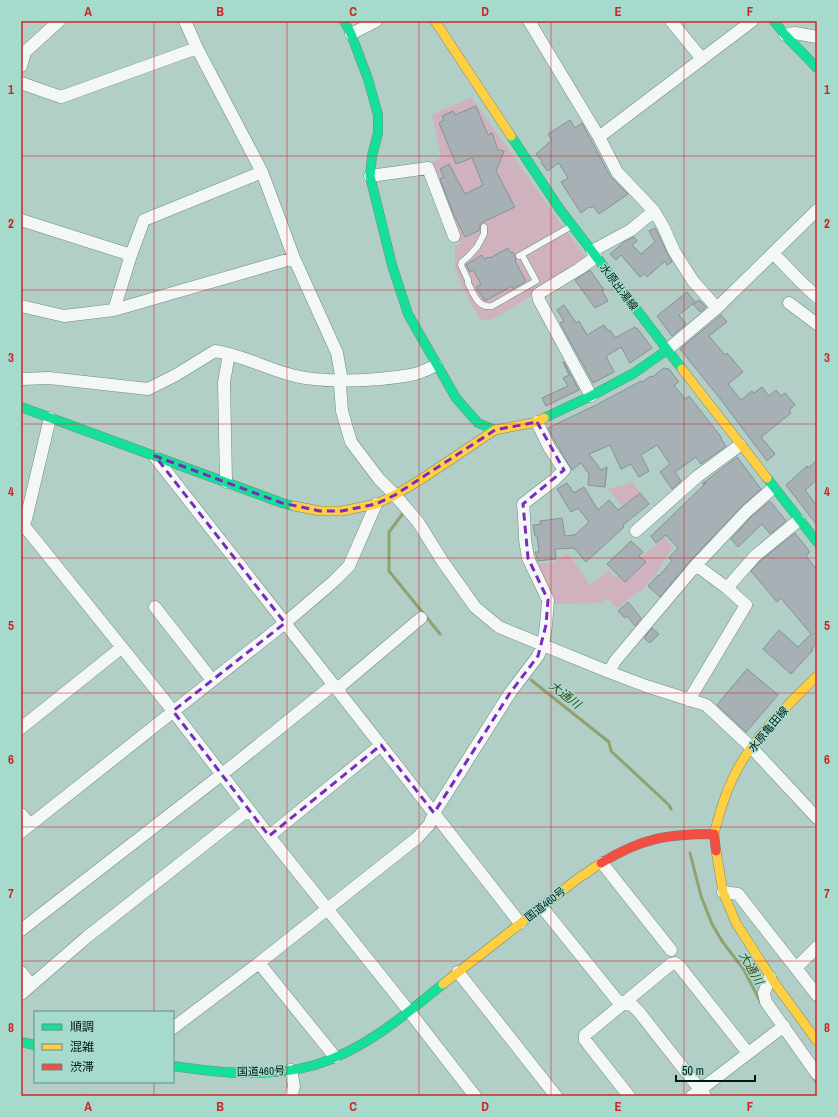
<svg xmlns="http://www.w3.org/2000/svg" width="838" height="1117" font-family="'Archivo Narrow','Noto Sans JP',sans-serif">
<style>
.green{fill:#cfb2bd}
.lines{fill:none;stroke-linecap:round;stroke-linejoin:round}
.stream{stroke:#90a26e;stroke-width:3}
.building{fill:#a7b1b5;stroke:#869195}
.lane-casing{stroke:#728984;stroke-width:7}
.street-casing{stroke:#728984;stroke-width:13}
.fast-casing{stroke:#728984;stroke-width:10}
.slow-casing{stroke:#728984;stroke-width:10}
.jam-casing{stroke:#728984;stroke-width:10}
.path{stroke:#bbc3c1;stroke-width:2;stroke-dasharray:1 3;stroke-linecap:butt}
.lane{stroke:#f3f8f7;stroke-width:6}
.street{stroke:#f3f8f7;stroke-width:12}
.fast{stroke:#16e098;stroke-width:9}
.slow{stroke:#ffcf43;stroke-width:9}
.jam{stroke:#f24e42;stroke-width:9}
.marked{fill:none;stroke:#7b2cbf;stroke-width:3;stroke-dasharray:8 5;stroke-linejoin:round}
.grid{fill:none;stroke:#cc2727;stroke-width:1;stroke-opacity:0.55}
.labels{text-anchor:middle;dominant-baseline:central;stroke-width:3;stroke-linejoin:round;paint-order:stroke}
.street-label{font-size:11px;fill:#041814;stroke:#a5dacd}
.water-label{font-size:12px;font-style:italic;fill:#414a14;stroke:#a5dacd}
.neatline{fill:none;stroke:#cc2727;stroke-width:1.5}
.grid-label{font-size:13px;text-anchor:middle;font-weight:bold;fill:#cc2727}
</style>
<rect width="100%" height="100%" fill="#b1cec7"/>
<path class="green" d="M471,97L563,227L587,259L580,266L498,316L489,320H480L463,289L455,268V246L460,243L430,164L441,157L432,115Z
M633,482L640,493L622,506L608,489Z
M665,538L673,547L655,575L643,589L617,608L607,598L600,603L554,604L536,564L554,562L568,553L590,585L609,570L615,578Z"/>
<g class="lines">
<path class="stream" d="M404,512L389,532V571L440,634
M531,680L609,742L611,751L669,805L671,809
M690,853L701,896L712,924L722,941L744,970L762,1005
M812,1076L817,1083"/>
</g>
<path class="building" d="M476,106L488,135L492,133L498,150L504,151L496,171L515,207L481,223L480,225V230L465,237L453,213L440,179L444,177L440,169L449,164L465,194L483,185L472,158L456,164L439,123L444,120L442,116L453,111L455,115Z
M570,120L575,128L582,123L610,176L628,194L599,214L593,206L590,208L589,207L581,213L561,182L568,178L559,163L547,171L541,162L542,161L536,154L552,140L548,134Z
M655,228L672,262L667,265L665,261L647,277L644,274L640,277L621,255L616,260L610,254L624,242L634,237L637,241L632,245L641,254L655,242L649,231Z
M508,248L511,253L513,252L515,255L516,260L515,261L526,281L513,289L512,286L485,301L476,287L481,284L473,270L470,272L466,265L482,255L484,259L489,257L490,258Z
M590,270L604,290L602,291L608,301L595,308L575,280Z
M687,292L695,302L679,315L686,324L672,336L657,316Z
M699,300L706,307L700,312L693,304Z
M564,305L576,323L579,321L587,335L604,325L608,331L610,330L615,338L635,327L636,329L637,328L652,348L630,363L621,347L606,356L614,372L593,383L560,323L564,321L557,310Z
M721,315L727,322L709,336L725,355L727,353L743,372L728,384L741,400L752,391L754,393L762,387L769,396L776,390L781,396L785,393L795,405L789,410L791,413L761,437L775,454L767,461L722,401L680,349Z
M563,362H564L579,390L546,406L542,398L568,386L563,378L569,375Z
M664,368L669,369L679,382L674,385L685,399L689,396L722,438L721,439L726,446L701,464L696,457L675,472L681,481L672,489L660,472L670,464L657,445L641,455L649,471L639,477L631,464L621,469L610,445L589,454L601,470L607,467L605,487L588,485L589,474L581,463L572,470L556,443L548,428L596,405L641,381L642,382L651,376L652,377Z
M737,457L761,489L742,506L691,560L660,597L648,586L658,575L659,576L672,561L669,558L678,548L666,535L656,543L651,536L706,483L702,484Z
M817,460V480L805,490L817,506V525L786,485L807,466L808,468Z
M567,483L574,493L584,487L598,510L609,500L618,510L640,493L649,504L623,525L624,527L586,562L574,548L555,549L556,559L538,561L535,552H539L537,536H535L533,525L541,524L540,521L562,518L565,536L575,535L589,522L578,508L571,512L557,489Z
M770,501L786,521L770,534L762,524L738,547L731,539L752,516Z
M795,533L810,552L806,556L817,570V644L811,649L813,650L791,674L763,649L779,630L798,647L811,634L781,598L777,602L751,571L760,561Z
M631,541L643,552L639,556L646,562L625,582L607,564Z
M628,602L641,618L635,626L627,616L625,618L618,611Z
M652,628L659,634L650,643L644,638Z
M747,669L778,695L746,732L717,705Z"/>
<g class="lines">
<defs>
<path id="lane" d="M484,227V234L477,247L469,256L462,262L461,265L468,280V283C473,293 478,309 492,306L536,281L522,255
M519,256L570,227"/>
<path id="street" d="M185,21L197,48L262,172L294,258L337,353L342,381L340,385L342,411L351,442L379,479L395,495L418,522L443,562L475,607L499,627L609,672L646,686L706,705L751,747L817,818
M529,21L599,137L617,172L654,211L663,226L674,251L693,281L717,308
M671,21L702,59
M351,34L376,21
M785,35L795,33L817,37
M21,66L25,52L59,21
M21,83L61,97L197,48
M599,137L752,21
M370,176L428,168L454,236
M21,220L131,255L144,220L262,172
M592,251L631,230L654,211
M773,253L802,283L817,297
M789,303L817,324
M21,306L64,316L114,310L294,258
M114,310L131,255
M667,350L717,308L817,210
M21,379L49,378L148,389L176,375L215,351C241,355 263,367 288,374C320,384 377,381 410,375C419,374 428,369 436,365
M591,396L539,300L538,294L579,269L596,257
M155,457L520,923
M226,482L224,382L229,354
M21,521L26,519L50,418
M21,522L173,711L269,836L409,1011L475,1096
M636,531L698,476L740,445
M696,565L727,588
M155,607L212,680
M609,672L615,661L696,565L747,511L773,488
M337,689L421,618
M689,700L746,605L727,588L755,556L799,520
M21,728L121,648
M21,814L30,825
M21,832L285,623L334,581L349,566L376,504
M269,836L381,745
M602,863L671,950
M723,892L738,894L817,995
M542,907L616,999L623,1004L632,1005L639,1012L705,1096
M21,930L221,775L333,685
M259,963L335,1057
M796,968L817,947
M21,972L31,985
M458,972L556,1096
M770,977L764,993L766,1002L817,1074
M21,994L87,937L248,810
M173,1028L259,963L417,838L429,825L434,813L510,693L538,656L543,645L546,625L548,600L528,558L525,539L524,516L523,504L554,480L564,470L549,447L537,422
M291,1096L294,1086L291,1070
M629,1096L588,1044L585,1040V1035L671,964L675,963L680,967L748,1053
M692,1096L784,1026"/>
<path id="fast" d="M344,21L351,34L368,79L378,115V133L372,156L370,176L392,265L408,314L456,398L478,423L495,430
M774,21L785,35L817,68
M511,136L559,208L682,369
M21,407L282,503L294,506
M544,418L591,396L634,373L667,350
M767,478L817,542
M21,1042L35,1045
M173,1066C220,1073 268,1078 315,1065C364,1050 405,1015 443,984"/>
<path id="slow" d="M435,21L511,136
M682,369L767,478
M294,506L320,511H342L376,504L395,495L420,480L495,430L537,422L544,418
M714,834C721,807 729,781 744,758C763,728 792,701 817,676
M716,851L723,892L736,923L776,985L817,1041
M443,984L576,880L601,863"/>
<path id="jam" d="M601,863C642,838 667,834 714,834L716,851"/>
</defs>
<use href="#lane" class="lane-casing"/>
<use href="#street" class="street-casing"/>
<use href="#fast" class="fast-casing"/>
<use href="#slow" class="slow-casing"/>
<use href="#jam" class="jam-casing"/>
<path class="path" d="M78,1096L95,1082"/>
<use href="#lane" class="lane"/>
<use href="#street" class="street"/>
<use href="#fast" class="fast"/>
<use href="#slow" class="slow"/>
<use href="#jam" class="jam"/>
</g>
<path class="marked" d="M537,422L564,470L523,504L528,558L548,600L546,625L538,656L510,693L434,813L381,745L269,836L173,711L285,623L155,456L282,503L320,511H342L376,504L395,495L495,430Z"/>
<path class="grid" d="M154,21V1012M287,21V1096M419,21V1096M551,21V1096M684,21V1096M21,156H817M21,290H817M21,424H817M21,558H817M21,693H817M21,827H817M21,961H817M154,1082V1096"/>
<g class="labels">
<g class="street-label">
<text transform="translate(619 287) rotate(53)">水原出湯線</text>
<text transform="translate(768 729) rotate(-50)">水原亀田線</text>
<text transform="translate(545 904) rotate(-38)">国道460号</text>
<text transform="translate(261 1071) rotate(-2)">国道460号</text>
</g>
<g class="water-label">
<text transform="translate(565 695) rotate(38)">大通川</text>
<text transform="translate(751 968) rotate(60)">大通川</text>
</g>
</g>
<rect width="838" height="1117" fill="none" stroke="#a5dacd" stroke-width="44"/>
<rect x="34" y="1011" width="140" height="72" fill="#a5dacd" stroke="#658c83"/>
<rect x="42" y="1024" width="20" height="6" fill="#16e098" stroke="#658c83"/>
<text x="70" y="1031" font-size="12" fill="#041814">順調</text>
<rect x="42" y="1044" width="20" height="6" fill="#ffcf43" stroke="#658c83"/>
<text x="70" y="1051" font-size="12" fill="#041814">混雑</text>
<rect x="42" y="1064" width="20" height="6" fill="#f24e42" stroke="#658c83"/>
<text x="70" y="1071" font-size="12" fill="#041814">渋滞</text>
<path d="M676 1075v6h79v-6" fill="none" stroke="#041814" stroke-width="2"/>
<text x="682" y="1075" font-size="12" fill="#041814" stroke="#a5dacd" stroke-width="3" paint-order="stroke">50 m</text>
<rect x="22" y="22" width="794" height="1073" class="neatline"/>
<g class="grid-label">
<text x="88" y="16">A</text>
<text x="220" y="16">B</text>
<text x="353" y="16">C</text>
<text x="485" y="16">D</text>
<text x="618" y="16">E</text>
<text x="750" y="16">F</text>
<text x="11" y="94">1</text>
<text x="827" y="94">1</text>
<text x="11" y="228">2</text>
<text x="827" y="228">2</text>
<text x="11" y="362">3</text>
<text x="827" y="362">3</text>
<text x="11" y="496">4</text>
<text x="827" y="496">4</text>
<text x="11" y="630">5</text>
<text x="827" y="630">5</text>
<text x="11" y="764">6</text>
<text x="827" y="764">6</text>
<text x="11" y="898">7</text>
<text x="827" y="898">7</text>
<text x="11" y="1032">8</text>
<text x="827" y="1032">8</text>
<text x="88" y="1111">A</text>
<text x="220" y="1111">B</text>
<text x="353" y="1111">C</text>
<text x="485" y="1111">D</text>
<text x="618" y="1111">E</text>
<text x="750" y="1111">F</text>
</g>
</svg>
